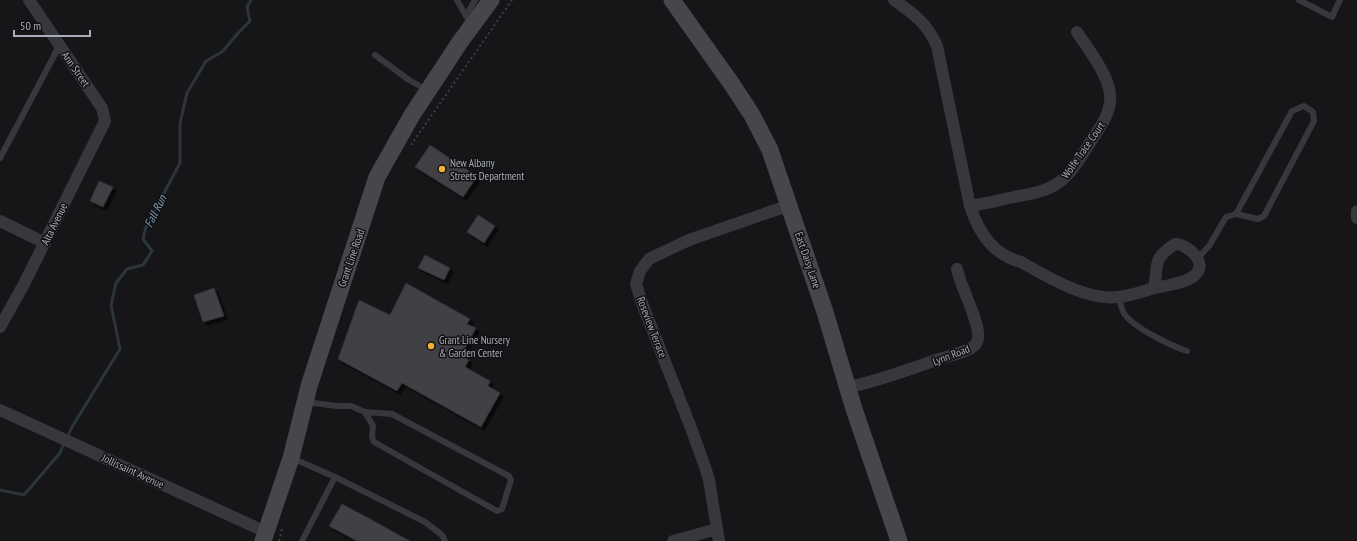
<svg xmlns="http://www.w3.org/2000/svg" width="1357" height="541" font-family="'PT Sans Narrow',sans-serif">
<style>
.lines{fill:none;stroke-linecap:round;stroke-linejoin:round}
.stream{stroke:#2c353c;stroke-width:3}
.building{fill:#404145;stroke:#303034;filter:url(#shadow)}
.path{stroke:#3d3f44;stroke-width:2;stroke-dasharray:2 3;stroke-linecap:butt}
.lane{stroke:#37383d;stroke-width:6}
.street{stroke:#37383d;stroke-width:12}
.secondary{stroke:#45474d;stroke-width:17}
.poi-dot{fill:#f2b134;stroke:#111113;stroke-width:1.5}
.labels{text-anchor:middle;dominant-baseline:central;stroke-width:3;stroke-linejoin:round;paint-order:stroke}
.street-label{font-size:11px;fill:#a8adb8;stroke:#111113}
.poi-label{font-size:11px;fill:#a8adb8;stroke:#111113;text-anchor:start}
.water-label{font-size:12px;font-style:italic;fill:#7f9bb3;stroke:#111113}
</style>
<defs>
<filter id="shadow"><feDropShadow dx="3.5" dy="3.5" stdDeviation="0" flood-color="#0009"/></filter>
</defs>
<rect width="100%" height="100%" fill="#161618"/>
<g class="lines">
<path class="stream" d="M67,438L72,427L120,349L111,305L116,283L127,269L143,265L152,251L143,239L146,227L180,163V123L187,93L206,61L222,52L239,32L250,21L247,7L251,0
M0,490L24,495L60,453L64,443"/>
</g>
<path class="building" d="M430,145L469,171L468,172L476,178L463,197L415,167Z
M99,181L113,187L103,207L90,201Z
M478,215L495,226L484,243L467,232Z
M425,255L450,268L444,280L418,268Z
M406,283L470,319L467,324L476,328L461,356L469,360L465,367L490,381L488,386L500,393L481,427L402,383L397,391L338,359L359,300L390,315Z
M214,288L224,316L203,322L194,295Z
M342,504L372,520L410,541H357L329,526Z"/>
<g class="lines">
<path class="path" d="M411,145L512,0
M279,541L282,529"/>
<path class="lane" d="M457,0L466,16
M1299,0L1332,17L1340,0
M471,24L466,16L475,0
M375,55L409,80L427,90
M0,158L54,56L59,44
M1197,259L1209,246L1226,217L1236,214L1258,219L1264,216L1314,121L1313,112L1304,106L1292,111L1236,214
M1119,297C1120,303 1122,310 1125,315C1135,328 1171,346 1187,351
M306,402L337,406H351L365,412L392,414L509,476L511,480L502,509L497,511L374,442L372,437L373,426L365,412
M292,458L335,477L425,522L442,535L445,541
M302,541L335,477"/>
<path class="street" d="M894,0C914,14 927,23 937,46L970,206C979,233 992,254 1021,262C1048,277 1087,301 1118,297C1130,296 1142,292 1154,288
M970,206C985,204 1000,200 1014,197C1029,194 1045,192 1058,183C1073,173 1083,153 1093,138C1102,125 1112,110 1110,94C1108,74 1088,49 1077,32
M1357,211V218
M0,221L45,243
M1175,244C1188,244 1209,263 1195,275C1187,283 1165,286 1154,288C1159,264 1151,260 1175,244Z
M0,327L24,284L105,121L102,108L29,0
M849,387C878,381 908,370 936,360C947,356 961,354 971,348C975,346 977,343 978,339C981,324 960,286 957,269
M0,410L266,532
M673,541L717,529
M719,541L709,480L705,467L691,428L642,303L636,284L640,271L649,259L689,240L790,205"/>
<path class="secondary" d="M672,0L731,83L752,115L770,150L825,312L854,409L899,541
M263,541L291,458L309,386L377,177L412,115L460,42L491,0"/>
</g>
<g class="poi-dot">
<circle cx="442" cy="169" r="4"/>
<circle cx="431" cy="346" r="4"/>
</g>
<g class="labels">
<g class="street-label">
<text transform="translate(76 69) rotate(55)">Ann Street</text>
<text transform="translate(1083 150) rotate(-55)">Wolfe Trace Court</text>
<text transform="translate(54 224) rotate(-64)">Alta Avenue</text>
<text transform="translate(351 258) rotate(-71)">Grant Line Road</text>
<text transform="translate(808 260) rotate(71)">East Daisy Lane</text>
<text transform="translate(652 327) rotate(69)">Roseview Terrace</text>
<text transform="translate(951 355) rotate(-21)">Lynn Road</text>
<text transform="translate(133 471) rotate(25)">Jollissaint Avenue</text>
</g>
<g class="poi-label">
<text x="450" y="163">New Albany<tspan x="450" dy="13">Streets Department</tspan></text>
<text x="439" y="340">Grant Line Nursery<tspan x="439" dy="13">&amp; Garden Center</tspan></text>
</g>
<g class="water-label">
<text transform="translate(155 211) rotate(-63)">Fall Run</text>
</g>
</g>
<path d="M14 30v6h76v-6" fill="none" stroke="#a8adb8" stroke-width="2"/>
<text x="20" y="30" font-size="12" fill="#a8adb8" stroke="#111113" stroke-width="3" paint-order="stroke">50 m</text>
</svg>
